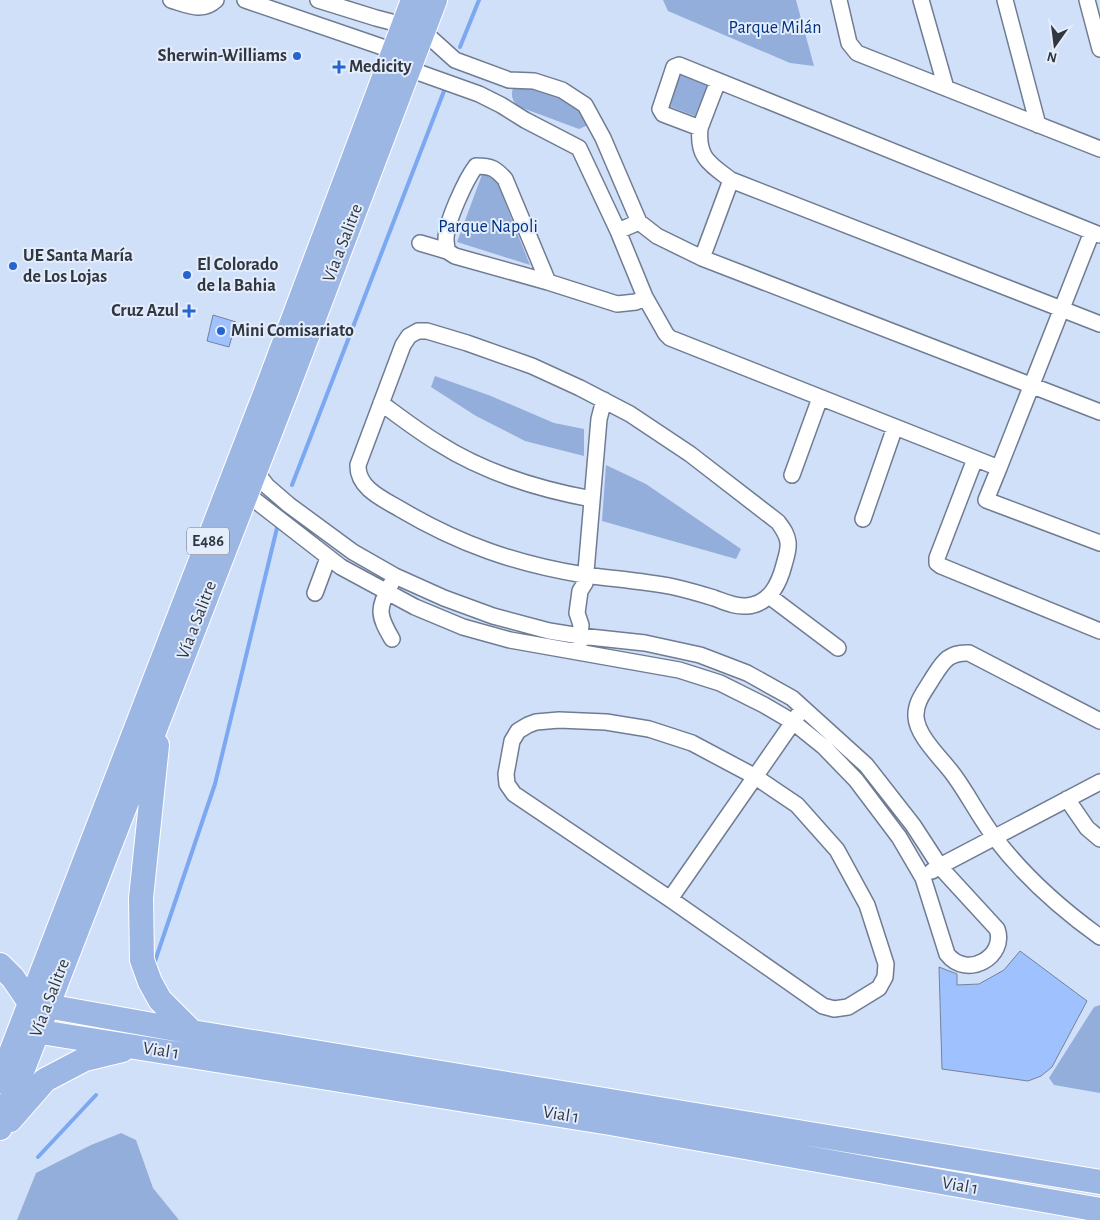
<svg xmlns="http://www.w3.org/2000/svg" width="1100" height="1220" font-family="'Alegreya Sans',sans-serif">
<style>
.green{fill:#94aedb}
.lines{fill:none;stroke-linecap:round;stroke-linejoin:round}
.stream{stroke:#7ca7f1;stroke-width:4}
.building{fill:#9fc2fe;stroke:#748299}
.minor-casing{stroke:#6f7c93;stroke-width:18}
.primary-casing{stroke:#fff;stroke-width:26}
.minor{stroke:#fff;stroke-width:15}
.primary{stroke:#9db7e4;stroke-width:24}
.poi-dot{fill:#2564d1;stroke:#e4edfc;stroke-width:2}
.labels{text-anchor:middle;dominant-baseline:central;stroke-width:4;stroke-linejoin:round;paint-order:stroke}
.shield{fill:#e4edfc;stroke:#676e78;stroke-width:1}
.shield-label{font-size:16px;font-weight:bold;fill:#313740}
.park-label{font-size:18px;fill:#013385;stroke:#e4edfc}
.poi-label{font-size:18px;font-weight:bold;fill:#313740;stroke:#e4edfc;text-anchor:start}
.street-label{font-size:18px;fill:#313740;stroke:#e4edfc}
</style>
<rect width="100%" height="100%" fill="#d1e0f9"/>
<path class="green" d="M663,0H796L814,66L790,63L668,11Z
M678,73L708,84L695,116L666,105Z
M524,84L577,104L588,125L579,129L517,106C512,99 510,95 514,86Z
M483,172L495,177L530,265L457,242Z
M435,376L491,396L554,423L584,429V456L525,441L476,416L431,387Z
M606,465L646,484L741,549L736,559L602,521Z
M1100,1005V1093L1054,1085L1049,1078L1094,1007Z
M121,1133L136,1140L153,1188L179,1220H17L36,1173L91,1145Z"/>
<g class="lines">
<path class="stream" d="M460,47L479,0
M292,485L444,91
M154,964L215,784L277,528
M38,1157L96,1095"/>
</g>
<path class="building" d="M213,315L236,322L229,347L207,341Z
M1020,951L1087,1001L1052,1067L1041,1076L1028,1081L942,1069L939,967L957,974V985L979,984L1004,970Z"/>
<g class="lines">
<defs>
<path id="minor" d="M171,0C188,5 202,13 216,0
M245,0L394,51
M318,0L376,18L403,25
M839,0L849,43L857,53L1100,149
M921,0L946,88
M1005,0L1038,125
M1087,0L1100,49
M424,32L455,60L509,80L534,81L562,90L585,105L603,138L639,222
M409,69L479,94L501,105L525,120L579,148L618,231L645,297L666,334L670,338L999,468L1092,232
M700,128L718,81
M618,231L639,222L657,236L702,258L1100,412
M1100,235L679,65L674,67L660,109L663,114L700,128C697,158 710,164 731,180L1100,324
M420,243L447,251L455,256L548,282L617,304L636,302L645,297
M447,251C447,247 446,243 446,239C446,222 466,179 476,166C491,166 495,168 505,179L548,282
M702,258L731,180
M418,331H427L467,343L532,366L580,388L630,414L690,454L778,522C783,529 787,534 788,542C789,550 786,557 784,565C779,584 770,604 747,606C735,607 725,602 714,598C701,594 687,590 674,587C644,581 614,579 584,575C516,564 459,544 400,509C383,499 357,488 358,465L403,345L409,336Z
M381,403C400,417 418,431 438,443C485,473 537,489 592,499
M975,459L937,558V563L941,566L1100,631
M999,468L986,500L1100,543
M792,475L820,398
M247,494L341,567L415,607L463,627L510,640L679,670L720,683L764,705L793,722L824,747L856,780L899,837L923,878L947,954C967,980 1007,956 997,929L941,868L913,825L866,765L792,698L747,673L700,655L645,643L580,636L549,631L493,616L444,598L395,576L353,552L289,505L267,486L256,472
M863,519L895,427
M391,584C377,609 378,615 392,639
M315,593L328,558
M769,596L838,648
M579,645L581,625L577,613L580,591L585,583L599,419L604,400
M559,720L606,722L649,729L692,743L754,776L797,805L837,850L867,905L886,964L885,977L879,988L848,1007L834,1009L823,1006L670,899L514,794L507,784L506,774L512,741L518,731L528,725L536,722Z
M1100,721L969,653C948,652 943,662 932,679C925,691 915,702 916,717C917,736 941,758 953,774C968,794 979,817 995,838C1024,876 1061,909 1100,937
M1067,799L1087,828L1100,839
M932,871L940,866L1100,782
M670,899L798,715"/>
<path id="primary" d="M157,745L141,898L142,960L150,982L160,1000L192,1032
M0,965L13,978L30,1003L192,1032L1100,1182
M22,1029L610,1123L1100,1210
M0,1081L265,394L413,0
M10,1120L45,1080L85,1059L122,1050
M0,1128L284,397L435,0"/>
</defs>
<use href="#minor" class="minor-casing"/>
<use href="#primary" class="primary-casing"/>
<use href="#minor" class="minor"/>
<use href="#primary" class="primary"/>
</g>
<g class="poi-dot">
<circle cx="297" cy="56" r="5"/>
<path d="M336.5 59.5h5v5h5v5h-5v5h-5v-5h-5v-5h5z"/>
<circle cx="13" cy="266" r="5"/>
<circle cx="187" cy="275" r="5"/>
<path d="M186.5 303.5h5v5h5v5h-5v5h-5v-5h-5v-5h5z"/>
<circle cx="221" cy="331" r="5"/>
</g>
<g class="labels">
<rect class="shield" x="187" y="527.5" width="42" height="27" rx="4"/>
<g class="shield-label">
<text x="208" y="541">E486</text>
</g>
<g class="park-label">
<text x="775" y="28">Parque Milán</text>
<text x="488" y="227">Parque Napoli</text>
</g>
<g class="poi-label">
<text x="287" y="56" text-anchor="end">Sherwin-Williams</text>
<text x="349" y="67">Medicity</text>
<text x="23" y="256">UE Santa María<tspan x="23" dy="21">de Los Lojas</tspan></text>
<text x="197" y="265">El Colorado<tspan x="197" dy="21">de la Bahia</tspan></text>
<text x="179" y="311" text-anchor="end">Cruz Azul</text>
<text x="231" y="331">Mini Comisariato</text>
</g>
<g class="street-label">
<text transform="translate(343 243) rotate(-69)">Vía a Salitre</text>
<text transform="translate(197 620) rotate(-69)">Vía a Salitre</text>
<text transform="translate(50 998) rotate(-69)">Vía a Salitre</text>
<text transform="translate(161 1051) rotate(9)">Vial 1</text>
<text transform="translate(561 1115) rotate(9)">Vial 1</text>
<text transform="translate(960 1186) rotate(10)">Vial 1</text>
</g>
</g>
<g transform="translate(1055 45) rotate(194)" stroke="#e4edfc" stroke-width="4" paint-order="stroke">
<path d="M0-4L9 19L0 12L-9 19Z" fill="#313740"/>
<text y="-8" font-size="14" font-weight="bold" text-anchor="middle" fill="#313740">N</text>
</g>
</svg>
